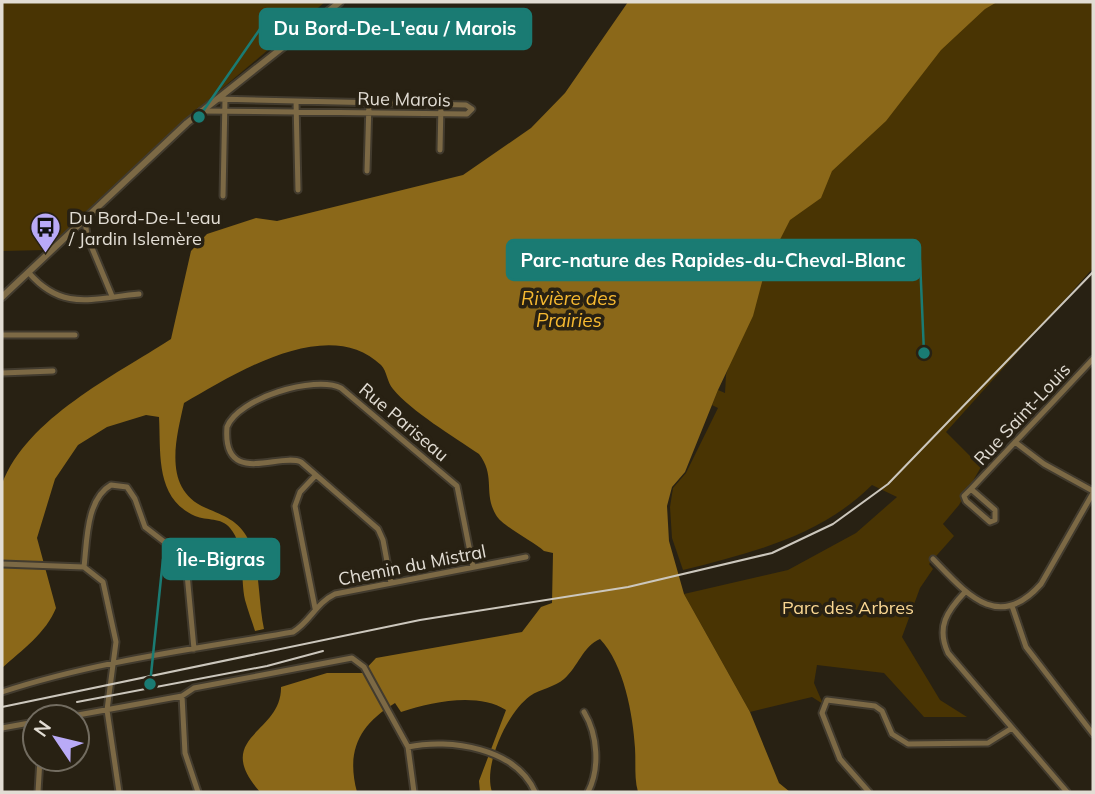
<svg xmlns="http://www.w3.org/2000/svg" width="1095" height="794" font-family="Mulish,sans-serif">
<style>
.green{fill:#493403}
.water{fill:#8b6819}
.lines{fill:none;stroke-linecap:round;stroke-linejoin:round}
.minor-casing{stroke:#423b2e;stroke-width:9}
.tertiary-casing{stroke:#423b2e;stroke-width:10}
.minor{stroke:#7c6945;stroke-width:5}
.tertiary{stroke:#7c6945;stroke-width:6}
.tram{stroke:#ccc7bd;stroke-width:2}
.labels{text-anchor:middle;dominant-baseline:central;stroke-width:7;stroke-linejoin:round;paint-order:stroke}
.street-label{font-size:18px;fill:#e2ddd4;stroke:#282113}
.poi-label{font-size:18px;fill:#e2ddd4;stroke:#282113;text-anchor:start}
.park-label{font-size:18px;fill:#fad793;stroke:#282113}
.water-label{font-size:19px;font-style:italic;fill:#f6b931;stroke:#282113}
.leader{fill:none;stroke:#1a7b73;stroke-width:2.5}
.callout-dot{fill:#1a7b73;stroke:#282113;stroke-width:2.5}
.callout{fill:#1a7b73;stroke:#1a7b73;stroke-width:2.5}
.callout-label{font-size:19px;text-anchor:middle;font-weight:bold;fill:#fff}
</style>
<rect width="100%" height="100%" fill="#282113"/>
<path class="green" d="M2,2H325L200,107L47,250L2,251Z
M888,2H1093V268L946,432L981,467L959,505L943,524L954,536L929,564L933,569L920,588L902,637L940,700L967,717H924L884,673L817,665L814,683L823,704L812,697L750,712L684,594L788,570L856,533L897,497L872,485C821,536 751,553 683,570L672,538L670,507L673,488L686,473L718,408L712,405L718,390L725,393L726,375L741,327L716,223Z"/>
<path class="water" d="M628,2H997L985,9L941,50L886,121L832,171L821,198L790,220L766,267L753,316L718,390L685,472L672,487L667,506L669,541L684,594L750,712L779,783L790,792H638C634,778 636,763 635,748C633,715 624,664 600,639C583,646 578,667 564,679C555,687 540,689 530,696C507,713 483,765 492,792H480L479,781L506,710C477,692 432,702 401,712L395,703C359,725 346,751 357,792H260C211,736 282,734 281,687L327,673H362L376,658L522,632L541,607L552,603L553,553L544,551C533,541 502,526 496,515C483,493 496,476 479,454C454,437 411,411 393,389C387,382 387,371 381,365C328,314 234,374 184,403C176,439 162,489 206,508C224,516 238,520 248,539C260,562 258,601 264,629L255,631C252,621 248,611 245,600C240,577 246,547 230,528C221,517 207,521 195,516C155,498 161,454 159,417L146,415L107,427L78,445L55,479L37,538L56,608C46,633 22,650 2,668V484C27,418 114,376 171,339L191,251L207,234L256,218L277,221L463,175L531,128L565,93Z"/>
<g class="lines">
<defs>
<path id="minor" d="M296,101L298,190
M201,111L467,114L472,109L466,105L217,99
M440,150L441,104
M367,171L369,103
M223,196L225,99
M85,220L87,236L112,296
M29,273C63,312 93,298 139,294
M2,335H75
M2,373L53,371
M1015,442L1044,464L1093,491
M971,489L995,510V520L990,522L966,501L964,496L971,489L1093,359
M933,559C966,593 998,633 1041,584L1093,493
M2,564L84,567L103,582L116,642L107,710L119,792
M84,567C87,542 86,499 111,485L127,487L135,499L145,527L176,551L186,563L194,649
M391,583L383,540L378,529L301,462C280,452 222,488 227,427C238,398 315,375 341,388L457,486L473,567
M965,592C947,611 936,627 948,653L1067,792
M1012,606L1026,647L1093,734
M315,608L295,506L300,492L316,475
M2,692C96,661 196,649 293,632C310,622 316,603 335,594L526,557
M182,696L185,753L198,792
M584,712C598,735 600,769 588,792
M67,717L182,696L194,688L352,658L364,667L408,747L414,792
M2,728L35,722
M408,747C450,738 516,748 535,792
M38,792L40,759
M869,792L840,759L822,713L827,700L875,706L882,711L892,734L908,744L988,743L1012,728"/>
<path id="tertiary" d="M2,297L187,123L340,2"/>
</defs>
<use href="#minor" class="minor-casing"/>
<use href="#tertiary" class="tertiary-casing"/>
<use href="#minor" class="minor"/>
<use href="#tertiary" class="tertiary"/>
<path class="tram" d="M77,702L267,666L323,651
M2,707L420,620L628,587L772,553L833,524L888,484L1093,272"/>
</g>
<defs>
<symbol id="bus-pin" viewBox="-11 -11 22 30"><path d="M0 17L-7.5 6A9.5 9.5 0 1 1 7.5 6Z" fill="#b9aaf7" stroke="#282113"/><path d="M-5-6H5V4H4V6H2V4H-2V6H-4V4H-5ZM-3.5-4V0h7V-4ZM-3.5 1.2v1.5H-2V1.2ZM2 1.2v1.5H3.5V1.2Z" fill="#111"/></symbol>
</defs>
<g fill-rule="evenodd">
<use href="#bus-pin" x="28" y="210" width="35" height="47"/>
</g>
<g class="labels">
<g class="street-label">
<text transform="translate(404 99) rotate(1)">Rue Marois</text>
<text transform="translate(1022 414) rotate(-47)">Rue Saint-Louis</text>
<text transform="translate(404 422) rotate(40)">Rue Pariseau</text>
<text transform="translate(412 565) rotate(-11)">Chemin du Mistral</text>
</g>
<g class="poi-label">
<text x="69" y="217">Du Bord-De-L'eau<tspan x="69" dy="21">/ Jardin Islemère</tspan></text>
</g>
<g class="park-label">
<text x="848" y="607">Parc des Arbres</text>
</g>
<g class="water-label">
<text x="569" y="298">Rivière des<tspan x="569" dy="22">Prairies</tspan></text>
</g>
</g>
<path class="leader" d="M199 117L260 29M924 353L920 260M150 684L163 559"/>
<g class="callout-dot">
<circle cx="199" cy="117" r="7"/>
<circle cx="924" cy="353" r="7"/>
<circle cx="150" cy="684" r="7"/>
</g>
<g class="callout">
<rect x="260" y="9" width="271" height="40" rx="7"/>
<rect x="507" y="240" width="413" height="40" rx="7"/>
<rect x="163" y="539" width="116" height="40" rx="7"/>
</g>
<g class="callout-label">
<text x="395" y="35">Du Bord-De-L'eau / Marois</text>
<text x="713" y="267">Parc-nature des Rapides-du-Cheval-Blanc</text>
<text x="221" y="566">Île-Bigras</text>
</g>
<rect width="1095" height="794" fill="none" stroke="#e2ddd4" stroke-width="7"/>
<g transform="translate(56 738) rotate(305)"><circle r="33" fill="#282113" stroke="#726c60" stroke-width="2"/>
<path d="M0-5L12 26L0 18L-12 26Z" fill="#b9aaf7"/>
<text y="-10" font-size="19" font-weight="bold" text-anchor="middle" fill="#e2ddd4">N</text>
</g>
</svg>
